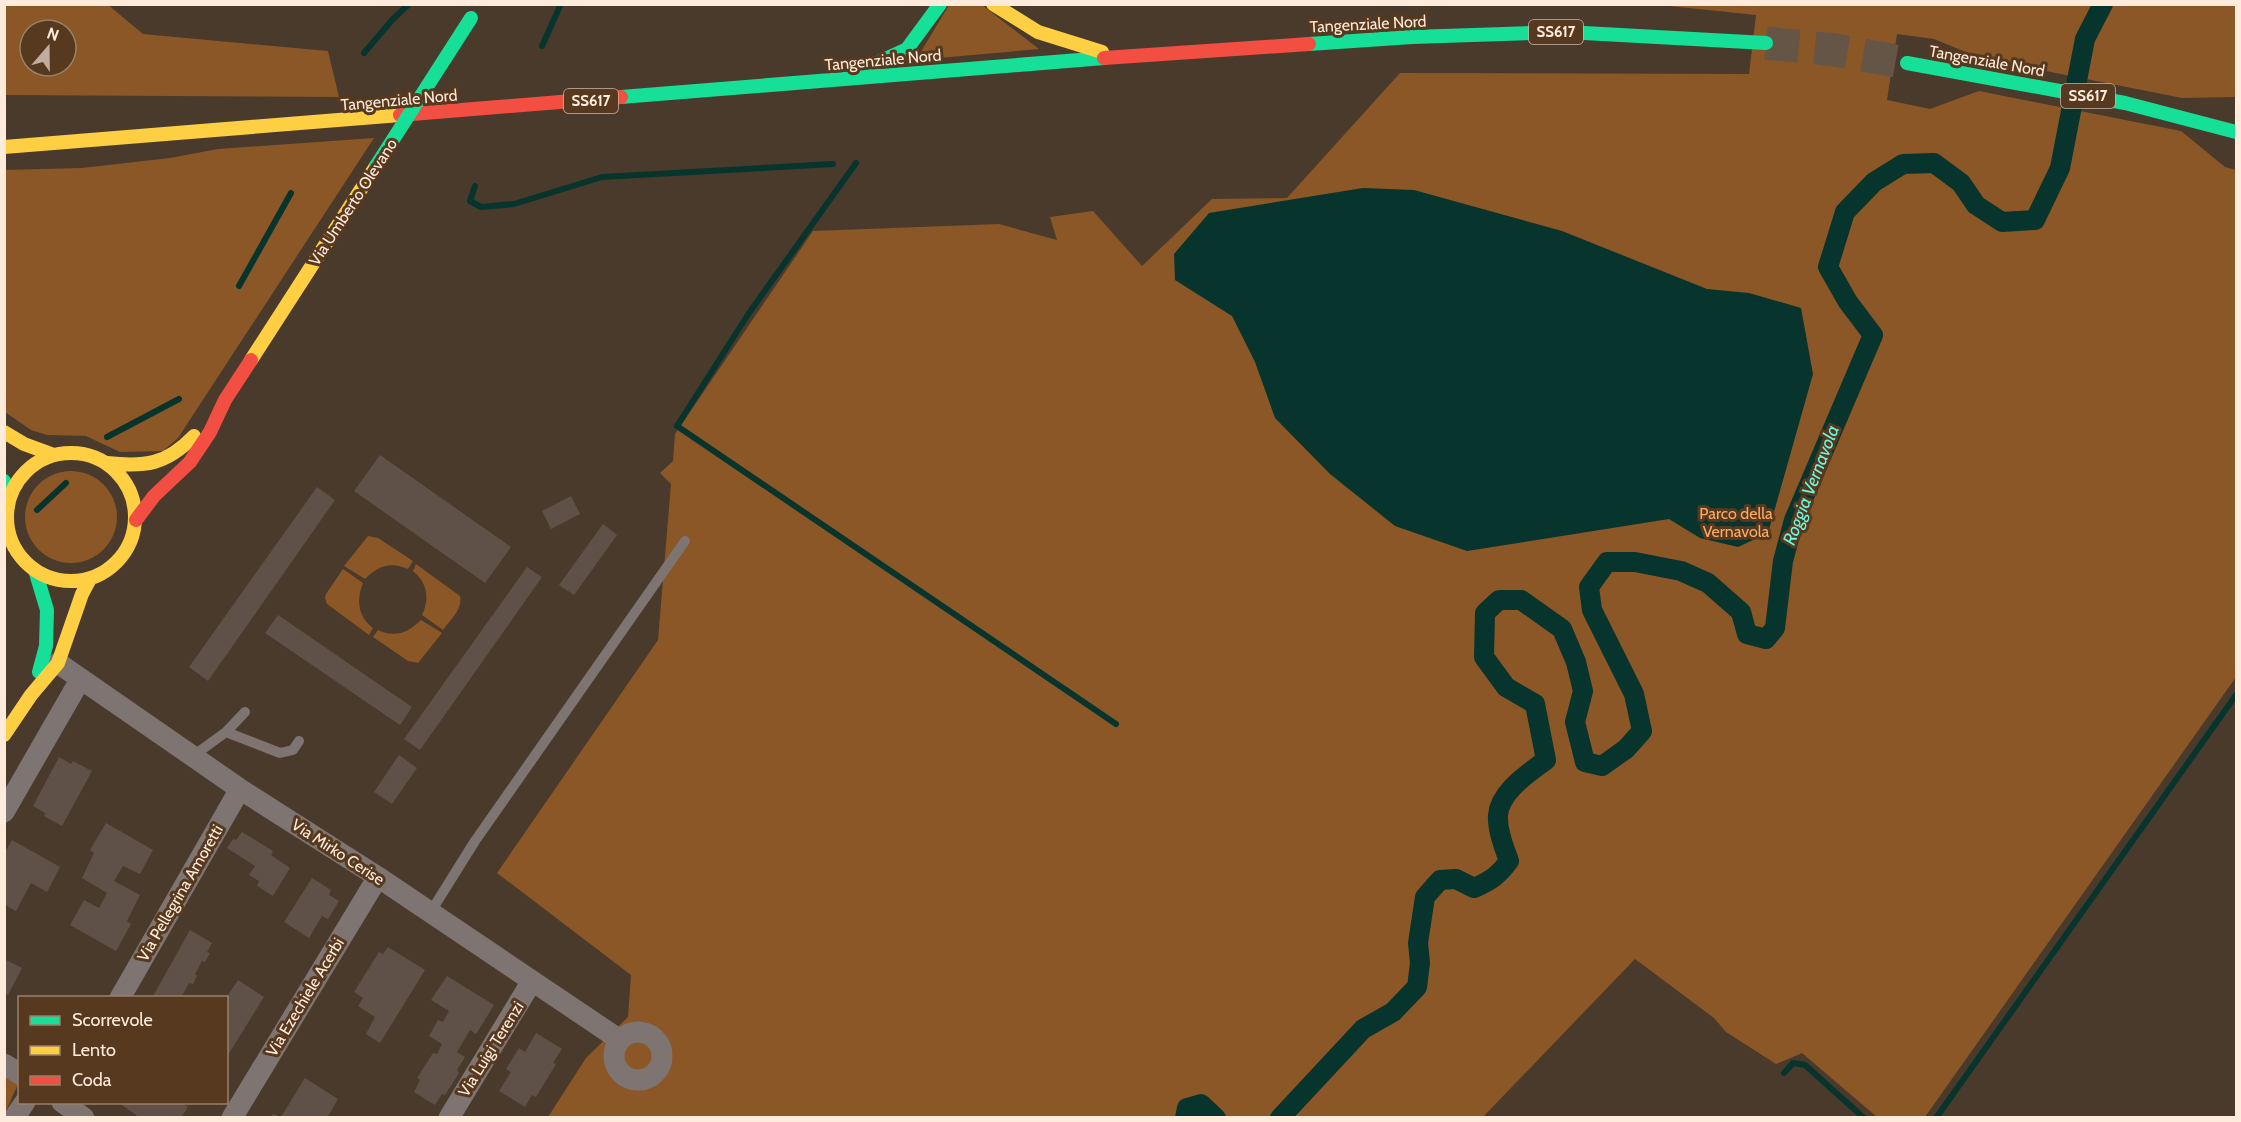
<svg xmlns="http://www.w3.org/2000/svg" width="2241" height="1122" font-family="Cabin,sans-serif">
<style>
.green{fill:#8b5726;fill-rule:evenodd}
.water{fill:#07342c}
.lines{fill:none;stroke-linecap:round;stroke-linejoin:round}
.stream{stroke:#07342c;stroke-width:6}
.canal{stroke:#07342c;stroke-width:20}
.building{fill:#605148}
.highway-tunnel{stroke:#655546;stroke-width:33;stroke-dasharray:33 16;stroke-linecap:butt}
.lane{stroke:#7e7572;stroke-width:10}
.street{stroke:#7e7572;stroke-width:21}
.fast{stroke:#16e098;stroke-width:14}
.slow{stroke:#ffcf43;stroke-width:14}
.jam{stroke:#f24e42;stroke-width:14}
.fast-bridge{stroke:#16e098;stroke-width:14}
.labels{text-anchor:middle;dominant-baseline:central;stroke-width:6;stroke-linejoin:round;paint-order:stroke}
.shield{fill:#57391f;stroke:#ccb6a3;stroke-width:1.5}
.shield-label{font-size:15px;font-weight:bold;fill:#feebdb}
.street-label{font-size:16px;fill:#feebdb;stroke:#57391f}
.park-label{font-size:16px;fill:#fdac64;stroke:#57391f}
.water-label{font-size:18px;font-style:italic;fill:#67f9e1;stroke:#57391f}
</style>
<rect width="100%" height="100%" fill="#4a3a2c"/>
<path class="green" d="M107,4L143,34L328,51L339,97L5,95V5ZM30,30H66V66H30Z
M949,5H982L1039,49L916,60Z
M1660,5H2236V97L2182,98L1980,58L1934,39L1897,34L1887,100L1930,109L1979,91L2181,131L2225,167L2236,170V677L1925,1117H1877L1802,1053L1776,1064L1726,1032L1714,1018L1635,959L1483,1117H548L586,1058L628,1017L631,975L497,873L658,640L671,484L660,473L673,461L675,434L813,231L999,224L1057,240L1050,217L1093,211L1142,266L1212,199L1287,198L1400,73L1749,74L1756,15Z
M374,138L178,438L163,451L120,452L86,436L47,435L31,430L5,412L4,170L82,168L170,158L218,149Z
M25 517a46 46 0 1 1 92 0a46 46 0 1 1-92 0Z
M368,536L378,538L413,561L408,569C391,561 377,566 365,579L344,566Z
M416,564L460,596C463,609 451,619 443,630L422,615C430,599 427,582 413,571Z
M343,569L363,583C356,600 358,617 373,628L369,635L327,604L325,598L326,594Z
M421,620L442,633L418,663L408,661L373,637L378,630C395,638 408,633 421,620Z
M4,1069L19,1082L5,1113H4Z"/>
<path class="water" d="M1363,188L1414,190L1562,231L1707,289L1749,293L1801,308L1813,374L1768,533L1738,547L1700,538L1669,519L1467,551L1395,526L1330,474L1275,418L1255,362L1232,316L1175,280L1174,254L1209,213Z"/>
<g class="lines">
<path class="stream" d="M542,46L561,4
M364,53L393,19L409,4
M856,163L749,313L677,426L1116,724
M475,186L470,201L481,207L514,204L602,177L833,164
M239,286L291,193
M107,437L179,399
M37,510L66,483
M1784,1073L1793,1063L1805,1065L1864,1118
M1936,1118L2236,695"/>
<path class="canal" d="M1185,1118L1187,1108L1201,1104L1216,1118
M1280,1118L1363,1029L1393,1012L1417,987L1420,963L1418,943L1425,897L1440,880L1456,879L1474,888C1490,881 1499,875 1509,861C1504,847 1497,830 1498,815C1500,791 1529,773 1546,760L1535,704L1506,687L1484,657L1485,613L1499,600H1521L1562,629L1576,662L1583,691L1575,722L1585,762L1602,766L1626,749L1642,731L1634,694L1592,610L1589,587L1607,562H1635L1681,571L1708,583L1741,612L1747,634L1766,639L1775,628L1783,561L1794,520L1873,335L1848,302L1828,267L1845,212L1874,182L1903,164L1934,163L1961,183L1976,205L2002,222L2035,220L2060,168L2085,39L2103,4"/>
</g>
<path class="building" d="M380,455L511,547L485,583L354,491Z
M317,487L335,500L208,681L189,667Z
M571,496L580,514L551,529L542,511Z
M603,524L617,535L574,595L559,585Z
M527,567L542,577L420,750L404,739Z
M278,615L412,707L400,725L265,633Z
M399,755L417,768L392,804L374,792Z
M59,757L71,764L73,761L92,771L62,826L44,816L45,813L33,806Z
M106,823L153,850L140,874L123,866L114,881L140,895L127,921L131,924L116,951L70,925L84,900L99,908L107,893L82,878L94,853L90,850Z
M242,832L273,851L271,855L290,868L273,896L257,886L259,881L249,875L255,866L227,848L233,839L236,840Z
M12,840L60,867L47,892L31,883L16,911L4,904V854Z
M312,878L331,890L329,895L339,901L328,919L322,916L309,938L284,922Z
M190,930L212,943L207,952L210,953L205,962L202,961L195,974L197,976L193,984L189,983L181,998H152Z
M388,947L425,970L380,1043L366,1034L375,1017L358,1006L363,998L354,992L379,952L383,954Z
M4,959L22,968L8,995L4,993Z
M447,976L494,1005L476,1034L470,1030L457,1052L465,1057L457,1070L459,1073L445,1095L442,1094L435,1105L414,1092L420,1080L417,1078L433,1053L437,1054L442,1044L429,1036L438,1020L443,1022L449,1011L431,1000Z
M238,980L264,997L226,1058V998Z
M536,1033L562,1049L553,1063L556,1064L536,1097L532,1095L525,1107L499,1091L511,1072L506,1069L519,1048L525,1052Z
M305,1078L338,1099L327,1118H271L273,1114L281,1117Z
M118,1102H181L188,1107L181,1118H140Z"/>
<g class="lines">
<path class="highway-tunnel" d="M1766,43L1835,50L1907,63"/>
<path class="lane" d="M226,732L280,753L293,750L299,741
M193,756L226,732L245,712
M430,913L475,841L685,541"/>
<path class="street" d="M58,663L240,789L378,877L620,1040
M4,812L80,680
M120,998L240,789
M614 1056a24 24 0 1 1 48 0a24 24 0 1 1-48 0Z
M4,1064L20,1074
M62,1102L84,1118
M14,1118L25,1102
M232,1118L378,877
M449,1118L532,981"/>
<path class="fast" d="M1309,44L1412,37L1566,32L1766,43
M1907,63L2125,103L2236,132
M859,71L907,49L940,4
M621,97L1104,58
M4,481L8,506
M35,570L47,610L46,646L39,672"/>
<path class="slow" d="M993,4L1038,32L1102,52
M4,147L400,115
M251,360L376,166
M4,432L24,444L54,455
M7 517a64 64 0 1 1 128 0a64 64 0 1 1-128 0Z
M107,463C145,467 166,465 194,436
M4,735L31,695L58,663L82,594L90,579"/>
<path class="jam" d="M1104,58L1309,44
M400,115L621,97
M136,520L154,496L190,462L210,432L225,400L251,360"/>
<path class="fast-bridge" d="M376,166L471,18"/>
</g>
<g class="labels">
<g class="shield">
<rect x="1529" y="20" width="54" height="24" rx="4.5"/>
<rect x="2061" y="84" width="54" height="24" rx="4.5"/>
<rect x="564" y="89" width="54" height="24" rx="4.5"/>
</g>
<g class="shield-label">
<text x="1556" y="32">SS617</text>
<text x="2088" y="96">SS617</text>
<text x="591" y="101">SS617</text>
</g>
<g class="street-label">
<text transform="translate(1368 24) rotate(-3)">Tangenziale Nord</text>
<text transform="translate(883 60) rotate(-5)">Tangenziale Nord</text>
<text transform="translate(1987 61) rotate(10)">Tangenziale Nord</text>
<text transform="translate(399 100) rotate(-5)">Tangenziale Nord</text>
<text transform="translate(353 202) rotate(-57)">Via Umberto Olevano</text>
<text transform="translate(338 852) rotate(33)">Via Mirko Cerise</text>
<text transform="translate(180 893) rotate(-60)">Via Pellegrina Amoretti</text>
<text transform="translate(305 997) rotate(-59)">Via Ezechiele Acerbi</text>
<text transform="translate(491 1049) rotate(-58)">Via Luigi Terenzi</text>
</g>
<g class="park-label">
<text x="1736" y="513">Parco della<tspan x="1736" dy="18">Vernavola</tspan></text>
</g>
<g class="water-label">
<text transform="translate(1811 485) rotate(-69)">Roggia Vernavola</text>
</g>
</g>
<rect width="2241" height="1122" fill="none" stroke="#feebdb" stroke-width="12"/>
<rect x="18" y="996" width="210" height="108" fill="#57391f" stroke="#9a806a" stroke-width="1.5"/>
<rect x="30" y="1016" width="30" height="9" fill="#16e098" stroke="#9a806a" stroke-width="1.5"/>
<text x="72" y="1026" font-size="18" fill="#feebdb">Scorrevole</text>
<rect x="30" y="1046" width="30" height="9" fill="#ffcf43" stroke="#9a806a" stroke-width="1.5"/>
<text x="72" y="1056" font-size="18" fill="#feebdb">Lento</text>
<rect x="30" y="1076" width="30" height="9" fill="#f24e42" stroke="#9a806a" stroke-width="1.5"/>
<text x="72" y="1086" font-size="18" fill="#feebdb">Coda</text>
<g transform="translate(48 48) rotate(20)"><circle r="28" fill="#57391f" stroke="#9a806a" stroke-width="1.5"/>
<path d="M0-4.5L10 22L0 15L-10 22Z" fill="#bfad9e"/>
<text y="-9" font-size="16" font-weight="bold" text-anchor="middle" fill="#feebdb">N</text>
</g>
</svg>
